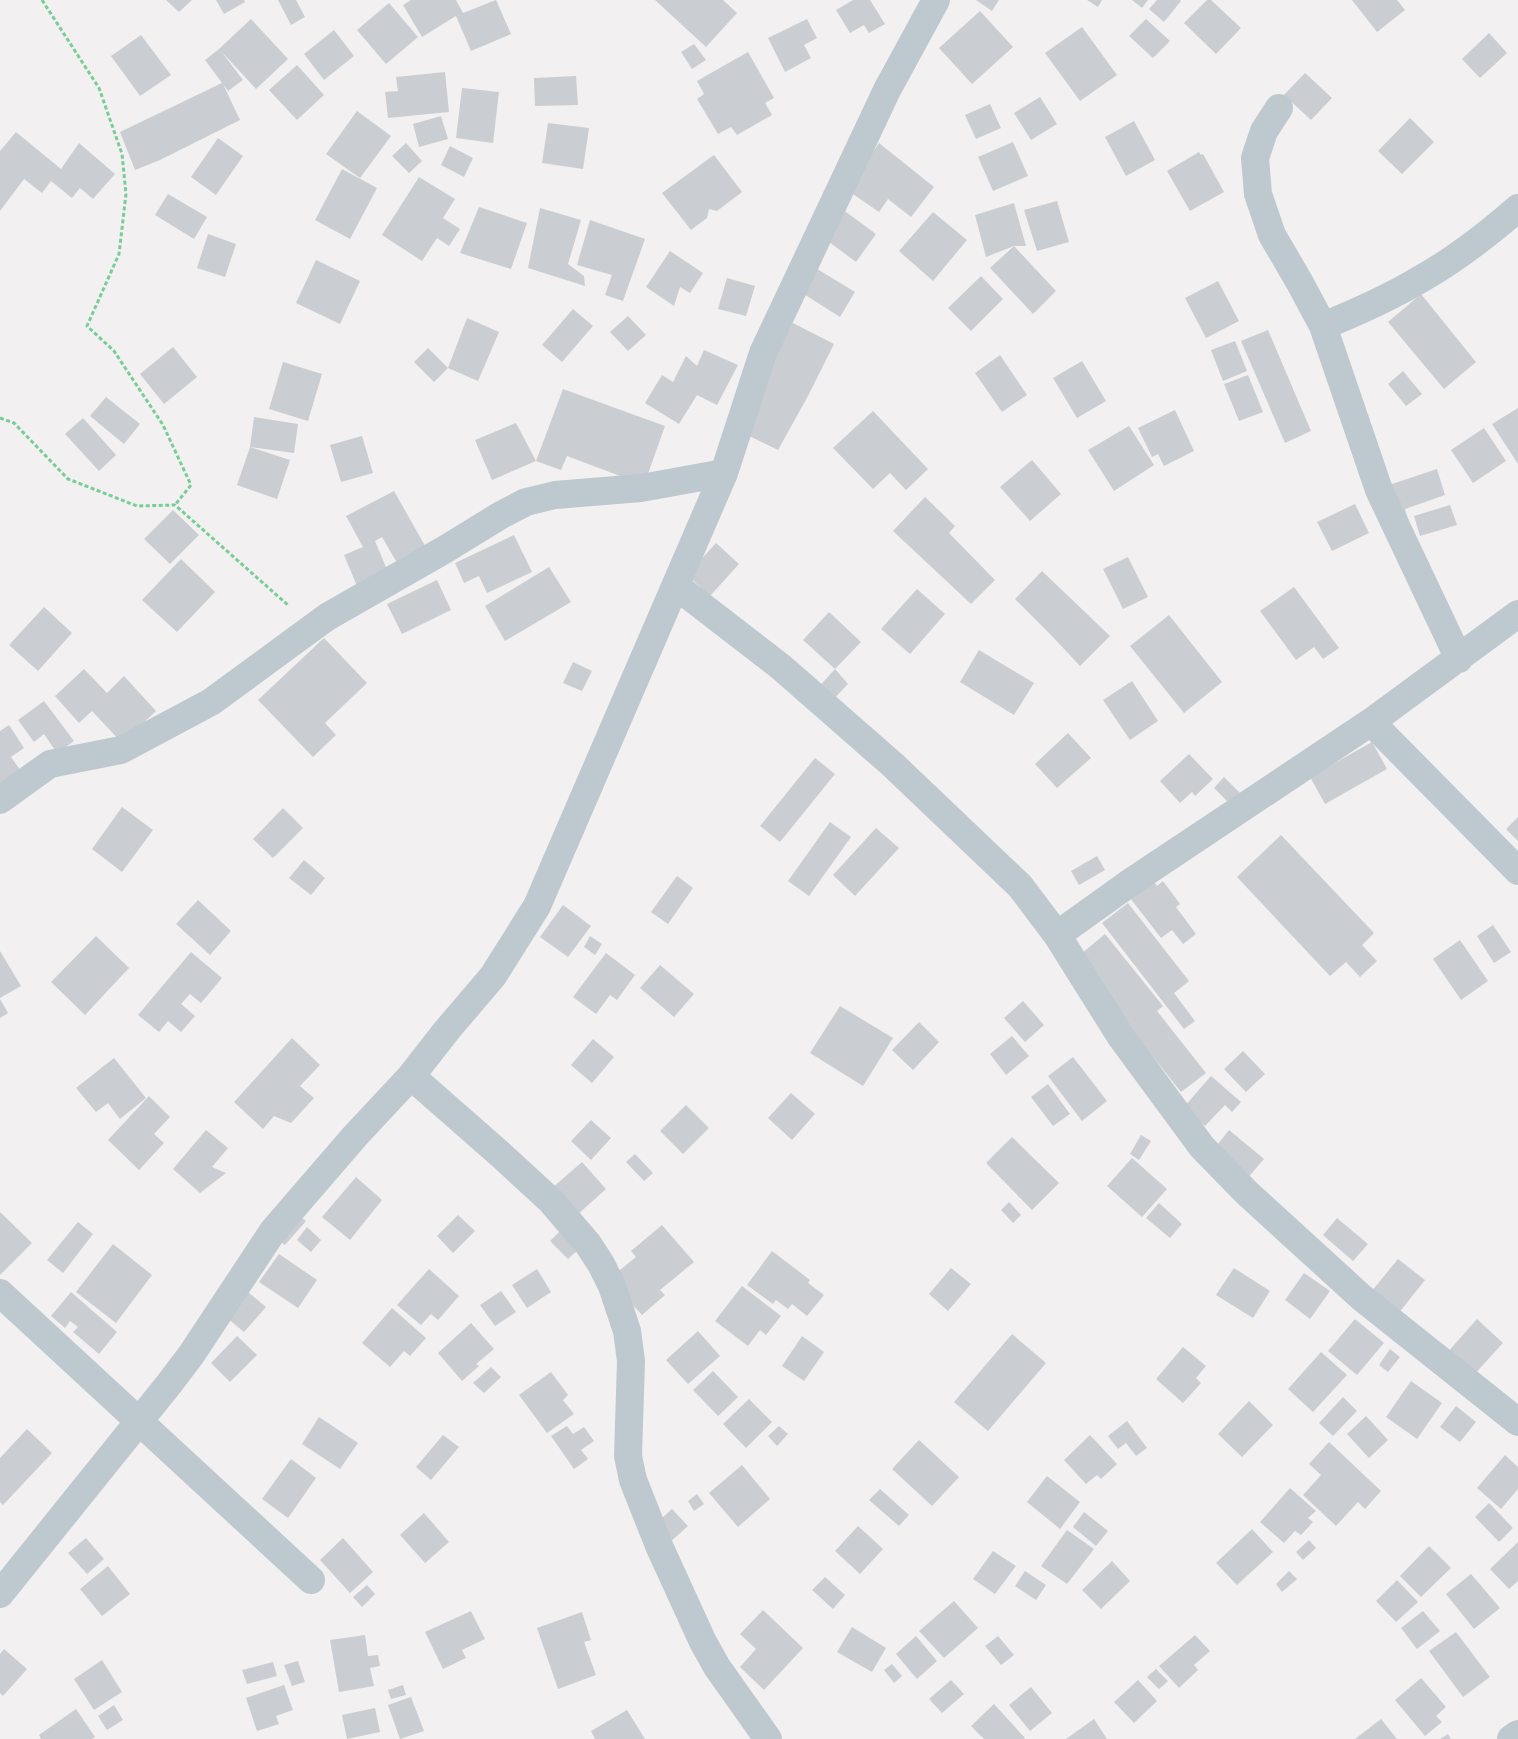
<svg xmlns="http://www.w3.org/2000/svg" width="1518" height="1739" font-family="Signika,sans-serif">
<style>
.building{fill:#caced2}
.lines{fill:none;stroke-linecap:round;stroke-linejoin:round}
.path{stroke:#76ce96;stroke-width:3;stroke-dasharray:4 2.5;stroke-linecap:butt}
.street{stroke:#bec9cf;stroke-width:28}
</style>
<rect width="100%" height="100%" fill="#f2f0f0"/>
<path class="building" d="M166,0H192L179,12Z
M216,0H244L245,2L224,14Z
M278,0H296L305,17L291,25Z
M411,0H456L463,13L496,0L511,34L471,51L456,16L422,37L403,5Z
M655,0H723L737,13L706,47Z
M853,0H870L885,24L869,33L864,25L850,33L836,10Z
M976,0H999L992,11Z
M1087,0H1102L1098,7Z
M1132,0H1148L1142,8Z
M1157,0H1180L1181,1L1164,22L1149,9Z
M1207,0H1211L1241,28L1216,54L1184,23Z
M1352,0H1397L1405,10L1377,32Z
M389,3L418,37L386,64L357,30Z
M980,11L1013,47L972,84L939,48Z
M251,19L288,59L256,89L221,51L243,80L228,91L223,84L240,120L160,160L135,170L120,132L222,83L205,60L219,49Z
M807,19L817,38L804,45L811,58L785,72L768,38Z
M1146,19L1170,41L1153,58L1129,36Z
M1082,27L1117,75L1080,101L1045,53Z
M334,30L354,56L324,80L304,54Z
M1489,33L1507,53L1480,78L1462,59Z
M141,35L171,75L140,96L111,56Z
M694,44L706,60L692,69L681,52Z
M748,52L774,98L765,103L772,115L737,135L731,127L718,134L697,99L704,94L697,81Z
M297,65L324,95L297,120L269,90Z
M445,72L449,112L388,118L385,92L398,91L396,77Z
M1305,73L1332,98L1311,120L1284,95Z
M576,76L578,105L535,106L534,78Z
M462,88L499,92L493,143L456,138Z
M1040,97L1057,124L1031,140L1014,113Z
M990,104L1001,128L976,139L965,115Z
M357,111L391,136L360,178L326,154Z
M441,116L448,139L419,147L413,124Z
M1410,118L1434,142L1402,174L1378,151Z
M1134,121L1155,160L1126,176L1105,137Z
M548,123L589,128L583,169L542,163Z
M16,132L61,169L79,143L115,174L93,199L80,188L72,198L51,181L42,193L24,179L0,211V151Z
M218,138L243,156L216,195L191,177Z
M1013,142L1028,176L993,191L978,157Z
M406,143L422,161L409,173L392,156Z
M879,143L934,187L911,217L888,199L879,212L847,190Z
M450,146L473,158L464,177L441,165Z
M1199,152L1201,155L1203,154L1224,192L1190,211L1167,171Z
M714,155L742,192L717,211L709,209L707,218L691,230L662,193Z
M342,169L377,188L350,239L315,220Z
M419,177L455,199L443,218L460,229L449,246L437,238L422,261L382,235Z
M168,194L207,217L194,239L155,215Z
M1057,201L1069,242L1037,251L1024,210Z
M1014,203L1026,246H1014L1056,291L1033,314L990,268L1014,246L986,257L975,215Z
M479,207L527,223L511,269L460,253Z
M540,208L581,220L568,264L584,276L585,286L528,268Z
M842,209L876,234L856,262L821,236Z
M933,212L967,240L933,281L899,251Z
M590,220L645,239L623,301L605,295L612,275L577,265Z
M208,234L236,244L225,277L197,268Z
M670,251L703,273L690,293L680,287L674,306L646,287Z
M316,260L360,281L340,324L296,303Z
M814,267L855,292L840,317L799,291Z
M981,276L1003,299L971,331L948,308Z
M727,278L755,286L746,316L718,309Z
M1218,281L1239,321L1206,338L1185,298Z
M1421,294L1476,362L1444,389L1388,322Z
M573,309L593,326L562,362L542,345Z
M628,316L646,335L628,351L610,332Z
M467,318L499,332L478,381L448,368Z
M791,322L834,344L808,396L778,450L743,433Z
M1268,330L1311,431L1285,443L1241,341Z
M1235,341L1247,371L1223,381L1211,350Z
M173,347L197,377L164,404L140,374Z
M428,348L448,368L434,382L414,362Z
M704,350L738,365L717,405L691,392L697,395L679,424L645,403L662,375L673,382L686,356L697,366Z
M1000,355L1027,395L1002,412L975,373Z
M1082,361L1106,401L1077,418L1053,378Z
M283,362L322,374L308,421L269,409Z
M1403,371L1422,394L1406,406L1388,384Z
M1248,375L1263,412L1239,421L1224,384Z
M563,389L665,426L644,485L567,456L561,470L536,461Z
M106,397L140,424L124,444L90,416Z
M1518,408V464L1492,424Z
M1175,410L1194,451L1164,466L1158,454L1152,457L1138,428Z
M873,411L928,469L906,490L890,473L873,489L833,448Z
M254,417L298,424L294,453L250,447L290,460L277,499L237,485L250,447Z
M83,418L116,455L99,471L65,434Z
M516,423L536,461L492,480L475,440Z
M1129,426L1154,465L1114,491L1088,450Z
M1484,428L1506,461L1473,483L1451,450Z
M362,436L373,473L341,482L330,445Z
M1032,460L1061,494L1030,521L1000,487Z
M1437,469L1445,495L1405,509L1409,522L1386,486Z
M394,491L428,551L400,568L382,537L375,541L388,572L357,586L344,555L363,547L346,516Z
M925,497L955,526L949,533L995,580L971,604L893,531Z
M1355,504L1369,533L1332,551L1317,522Z
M1450,505L1457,525L1420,536L1414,516Z
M173,510L199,535L170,564L144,539Z
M514,535L532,572L487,593L479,576L464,583L455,563Z
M716,543L739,564L710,596L687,575Z
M1128,557L1148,597L1123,609L1103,569Z
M181,559L215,592L177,632L142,600Z
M549,567L571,602L505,641L485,606Z
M1042,571L1110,636L1080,666L1051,635L1015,599Z
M437,580L451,610L402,634L387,604Z
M1294,587L1339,648L1323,659L1314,647L1296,660L1260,611Z
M917,589L945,614L910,654L881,629Z
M44,607L72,633L38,671L9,645Z
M829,612L861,642L835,669L803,640Z
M1169,615L1222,682L1184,713L1130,646Z
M324,638L367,683L325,723L336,735L313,757L258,700Z
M979,650L1034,683L1014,715L960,682Z
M573,662L592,671L582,691L563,683Z
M84,669L107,693L124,676L156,711L122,743L92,711L79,723L55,696Z
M835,669L848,684L829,704L816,690Z
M1132,681L1158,721L1130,740L1103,700Z
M44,701L74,741L57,753L44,734L34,742L18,720Z
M9,725L24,748L11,757L23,774L0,787V731Z
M1068,733L1091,758L1057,788L1035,764Z
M1372,742L1387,769L1325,804L1310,777Z
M1189,754L1213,779L1195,796L1192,792L1180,803L1160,781Z
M815,758L835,774L780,842L760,826Z
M1224,777L1243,796L1232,806L1214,788Z
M122,807L153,830L122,872L92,849Z
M283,808L303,828L273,858L253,839Z
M1518,817V841L1506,829Z
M830,822L851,837L809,896L788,881Z
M876,828L899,848L855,896L833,875Z
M1281,835L1374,933L1362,945L1377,961L1360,977L1346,962L1330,976L1237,877Z
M1097,856L1105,870L1079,885L1071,871Z
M304,860L325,878L311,895L289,878Z
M677,876L693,888L668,924L651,912Z
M1150,876L1157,886L1163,881L1180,904L1176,907L1196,934L1183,944L1172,930L1161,938L1127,894Z
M198,900L231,931L210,955L176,924Z
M1128,903L1189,981L1174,993L1195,1021L1184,1029L1102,923Z
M563,905L591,926L568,957L540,937Z
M1493,925L1511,952L1494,963L1477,936Z
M1105,934L1163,1006L1157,1011L1206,1073L1181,1092L1075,959Z
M96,936L129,968L85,1015L51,982Z
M590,936L602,944L595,955L584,947Z
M1460,940L1488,981L1461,1000L1433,959Z
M0,951L21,986L0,998Z
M191,952L222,978L201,1003L190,994L181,1004L195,1016L181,1032L168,1021L159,1032L138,1015Z
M606,953L635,975L617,1000L610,995L596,1014L573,997Z
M660,965L694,994L674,1017L640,988Z
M0,999L8,1013L0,1018Z
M1023,1001L1044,1025L1025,1042L1004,1018Z
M840,1006L893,1038L863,1086L810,1053Z
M919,1022L939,1042L913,1070L892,1050Z
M1012,1036L1029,1056L1006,1075L990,1054Z
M292,1038L320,1065L300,1086L314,1098L291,1123L274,1116L263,1129L234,1102Z
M593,1039L614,1057L592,1083L571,1065Z
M1243,1051L1265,1074L1246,1092L1224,1069Z
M1073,1057L1107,1101L1082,1121L1048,1076Z
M114,1058L146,1098L120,1119L108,1103L96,1112L76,1088Z
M1211,1076L1241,1102L1232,1112L1225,1105L1205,1126L1184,1107Z
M1048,1084L1070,1114L1053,1126L1031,1097Z
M791,1093L815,1114L792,1140L768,1118Z
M149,1096L170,1117L154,1134L164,1143L139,1170L108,1140Z
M686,1105L709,1128L683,1154L660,1131Z
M591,1120L611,1138L591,1160L571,1141Z
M206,1130L228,1148L212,1167L226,1173L200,1193L173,1169Z
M1229,1130L1264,1159L1244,1182L1210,1154Z
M1141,1135L1151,1141L1139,1160L1130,1154Z
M1012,1137L1059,1183L1032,1210L986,1163Z
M635,1154L653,1173L644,1181L626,1162Z
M1132,1158L1167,1189L1142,1217L1107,1186Z
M582,1162L606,1189L576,1216L552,1188Z
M356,1177L382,1200L350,1240L322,1217Z
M1009,1202L1021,1215L1013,1223L1001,1210Z
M1159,1203L1182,1224L1170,1238L1146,1218Z
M293,1211L306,1221L285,1245L272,1234Z
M0,1212L32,1243L0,1275Z
M458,1215L475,1231L453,1253L437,1236Z
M1337,1218L1368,1244L1353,1261L1323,1235Z
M78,1222L93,1234L63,1273L47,1260Z
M662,1225L694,1262L660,1290L665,1295L642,1315L609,1279L636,1257L631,1251Z
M307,1227L321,1240L311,1252L297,1240Z
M561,1230L580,1248L568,1259L550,1241Z
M113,1244L152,1275L116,1323L76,1292Z
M772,1251L810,1280L808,1283L824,1295L807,1316L792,1304L788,1309L776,1300L773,1304L747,1285Z
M279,1254L317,1280L298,1308L259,1282Z
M1398,1259L1425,1280L1398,1314L1371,1292Z
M951,1268L971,1284L948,1311L929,1294Z
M1234,1268L1270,1291L1253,1318L1216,1295Z
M429,1269L459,1296L438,1320L431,1314L421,1325L397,1305Z
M537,1269L551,1292L527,1308L512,1285Z
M1304,1273L1330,1291L1310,1319L1285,1300Z
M742,1286L781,1316L766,1335L760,1330L748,1346L715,1321Z
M242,1287L266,1307L244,1332L220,1312Z
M501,1291L516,1312L495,1326L480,1305Z
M71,1292L117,1332L99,1354L73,1332L78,1327L70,1321L65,1328L51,1316Z
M392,1308L426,1338L410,1356L404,1351L390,1367L362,1343Z
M1355,1319L1384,1343L1357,1375L1328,1351Z
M1477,1319L1503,1343L1472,1377L1446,1354Z
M471,1323L494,1349L476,1364L479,1366L462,1381L438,1353Z
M698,1331L720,1356L688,1384L666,1360Z
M1012,1334L1046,1363L988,1431L954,1402Z
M237,1336L257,1355L230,1382L211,1363Z
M802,1336L824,1352L804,1381L782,1366Z
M1183,1347L1206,1366L1196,1378L1201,1383L1183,1403L1156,1379Z
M1390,1349L1400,1357L1388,1372L1379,1365Z
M1321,1352L1347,1375L1313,1412L1288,1389Z
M491,1367L501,1377L484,1393L473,1383Z
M713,1371L738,1397L718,1416L693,1390Z
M551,1372L568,1395L563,1400L574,1414L547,1433L519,1395Z
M1411,1381L1442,1403L1417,1439L1386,1417Z
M1343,1397L1357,1411L1333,1436L1319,1423Z
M749,1399L772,1422L746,1448L723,1424Z
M1249,1401L1273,1425L1242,1457L1218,1434Z
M1456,1406L1476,1422L1460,1442L1440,1427Z
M1366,1416L1388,1440L1369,1458L1347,1434Z
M319,1417L358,1443L340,1469L302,1444Z
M1127,1421L1147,1448L1136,1456L1126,1443L1118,1449L1108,1436Z
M567,1426L573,1434L584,1427L594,1441L581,1450L588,1459L574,1469L551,1436Z
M779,1426L788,1434L777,1446L768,1436Z
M27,1429L52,1453L3,1505L0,1502V1458Z
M443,1435L459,1447L431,1480L416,1467Z
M1090,1435L1117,1464L1101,1479L1097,1475L1086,1484L1064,1460Z
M919,1440L959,1477L932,1506L892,1469Z
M1329,1442L1381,1491L1365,1509L1358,1502L1336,1526L1303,1495L1321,1475L1309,1464Z
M1505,1455L1518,1467V1489L1501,1509L1477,1488Z
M291,1459L316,1478L288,1518L262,1499Z
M742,1465L770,1499L738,1527L709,1493Z
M1047,1476L1080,1502L1060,1529L1027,1502Z
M1290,1488L1316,1511L1308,1518L1313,1522L1301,1535L1295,1531L1284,1543L1260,1522Z
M880,1489L909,1515L899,1526L869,1500Z
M697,1494L704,1504L694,1511L688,1501Z
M1489,1503L1513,1528L1499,1542L1475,1517Z
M672,1509L688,1526L668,1544L652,1527Z
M1084,1512L1108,1531L1096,1546L1073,1527Z
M424,1513L449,1542L425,1563L400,1535Z
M858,1526L883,1549L860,1574L835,1551Z
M1252,1529L1273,1552L1237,1585L1216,1563Z
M1067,1530L1094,1549L1067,1584L1041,1566Z
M86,1538L104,1559L87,1574L68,1553Z
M343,1538L373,1572L350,1593L320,1560Z
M1309,1540L1316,1548L1303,1560L1296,1552Z
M1518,1542V1581L1509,1589L1490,1569Z
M1429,1546L1451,1568L1421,1597L1400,1576Z
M993,1551L1016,1566L995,1594L973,1579Z
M1112,1561L1130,1581L1101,1609L1082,1590Z
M108,1566L130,1594L102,1616L80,1589Z
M1025,1571L1046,1585L1036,1600L1015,1586Z
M1289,1571L1297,1579L1282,1592L1276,1584Z
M1471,1574L1500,1608L1474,1629L1446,1594Z
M825,1577L845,1595L833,1609L812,1590Z
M1397,1580L1418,1602L1396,1622L1376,1601Z
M367,1585L375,1594L362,1607L353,1597Z
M954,1601L978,1628L944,1658L919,1631Z
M763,1610L803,1648L764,1690L740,1667L756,1649L740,1634Z
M471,1611L485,1639L462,1650L466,1658L443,1669L425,1632Z
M1423,1611L1440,1631L1417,1649L1401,1628Z
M582,1612L591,1640L584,1642L596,1675L558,1689L537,1628Z
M852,1627L886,1648L872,1672L837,1652Z
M1456,1632L1490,1677L1463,1697L1429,1651Z
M365,1635L368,1656L378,1655L380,1666L370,1668L374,1686L339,1692L330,1640Z
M1195,1635L1210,1651L1194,1665L1198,1670L1179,1688L1159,1666Z
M916,1636L937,1661L917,1679L896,1654Z
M998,1636L1014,1655L1001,1665L985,1646Z
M4,1649L27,1669L3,1696L0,1693V1654Z
M102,1660L122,1692L94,1710L74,1679Z
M298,1661L305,1682L292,1686L284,1665Z
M273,1662L277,1676L247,1684L242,1670Z
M892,1664L902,1676L894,1683L884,1670Z
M1156,1669L1168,1681L1159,1689L1147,1677Z
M1421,1678L1446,1707L1436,1716L1442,1722L1425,1736L1395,1700Z
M951,1680L964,1694L942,1713L929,1699Z
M1138,1680L1157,1701L1134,1723L1114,1702Z
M284,1685L293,1710L276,1716L279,1724L257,1731L246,1698Z
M403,1685L406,1695L391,1699L388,1690Z
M1031,1687L1052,1713L1030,1731L1009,1705Z
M411,1697L424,1731L400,1739L388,1705Z
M994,1704L1025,1738L1024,1739H984L971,1726Z
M114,1705L123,1720L107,1730L98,1716Z
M375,1708L380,1732L347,1739L342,1715Z
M76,1709L95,1737L92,1739H41L39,1735Z
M627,1710L645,1739H595L591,1731Z
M1094,1719L1107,1739H1066Z
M1381,1719L1397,1739H1355Z
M1448,1734L1451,1739H1440Z"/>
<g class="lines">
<path class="path" d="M42,0L99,88L122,154L126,194L119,254L87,326L114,351L163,425L191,485L175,505
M0,418L14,423L68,479L137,506L175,505L289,606"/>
<path class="street" d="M1279,108L1264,131L1255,158L1258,194L1272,235L1300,283L1323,326C1355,313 1389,298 1419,280C1455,260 1487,235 1518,208
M1323,326L1379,490L1459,659
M676,586L781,667L893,765L1020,886L1057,935L1131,882L1371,722L1518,614
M1371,722L1518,871
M0,800L50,764L121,750L211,702L327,617L444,550L501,515L526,502L555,495L641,488L724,473
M1057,935L1121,1037L1202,1147L1247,1193L1361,1297L1518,1422
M411,1076L501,1155L551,1201L588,1244L601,1264L612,1286L627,1331L631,1361L628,1456L633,1480L660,1548L703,1642L717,1667L768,1739
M0,1293L311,1580
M0,1594L169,1384L191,1355L273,1231L355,1136L411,1076L447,1030L493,976L537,906L724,473L763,353L887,90L936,0
M1511,1739L1518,1734"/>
</g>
</svg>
